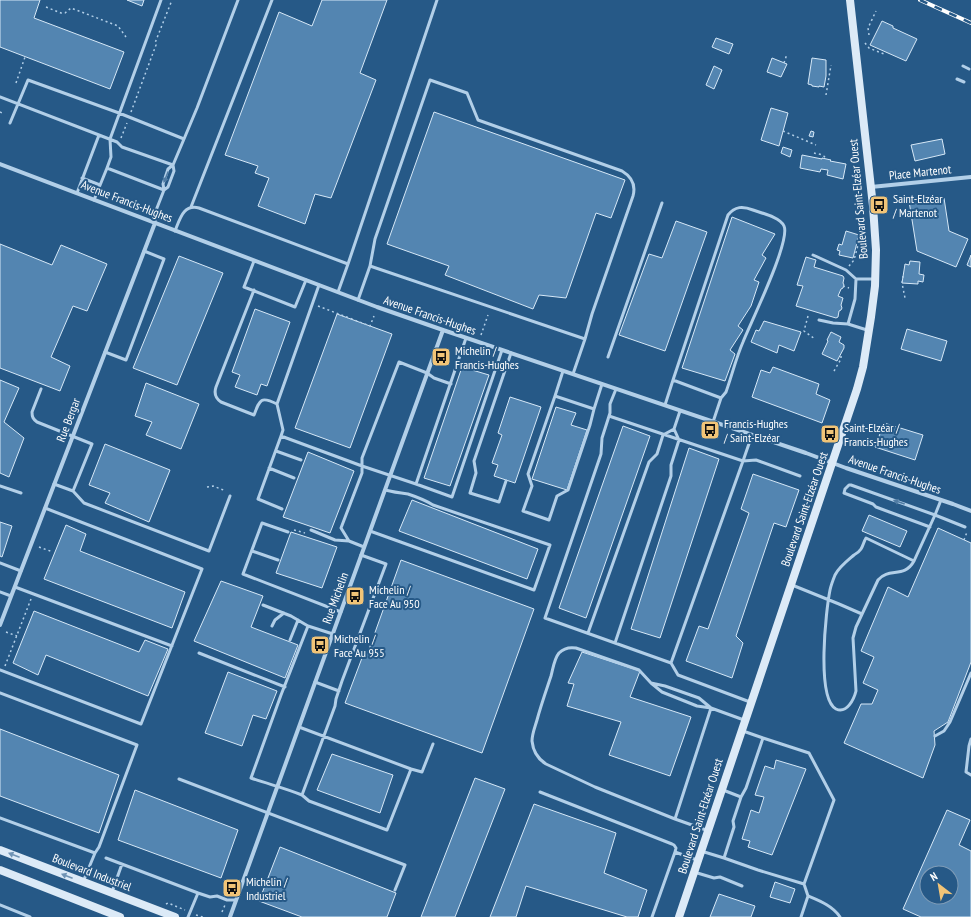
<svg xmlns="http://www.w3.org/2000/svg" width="971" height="917" font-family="'PT Sans Narrow',sans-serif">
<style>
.building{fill:#5385b1;stroke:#d6e8f7;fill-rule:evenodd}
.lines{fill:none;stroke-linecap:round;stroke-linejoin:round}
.path{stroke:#b2cfe8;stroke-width:1.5;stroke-dasharray:2 3;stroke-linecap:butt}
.lane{stroke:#b2cfe8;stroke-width:3}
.street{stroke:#b2cfe8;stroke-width:4}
.secondary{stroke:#dceaf7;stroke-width:8}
.rail-casing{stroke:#fff;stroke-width:4}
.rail{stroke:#265987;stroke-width:2.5;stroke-dasharray:8;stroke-linecap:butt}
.oneway{fill:#507ca4}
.oneway2{fill:#6f93b4}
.labels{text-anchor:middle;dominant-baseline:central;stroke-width:4;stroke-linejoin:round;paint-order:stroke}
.street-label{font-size:12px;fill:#fff;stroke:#265987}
.poi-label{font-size:12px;fill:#fff;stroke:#265987;text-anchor:start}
</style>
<rect width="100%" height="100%" fill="#265987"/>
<path class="building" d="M0,0H40L34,18L124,52L110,89L0,47Z
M127,0H144L142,6Z
M322,0H387L360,73L376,80L331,198L315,194L305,224L258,206L269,178L255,173L258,166L225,155L279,12L312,26Z
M882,21L893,26V28L917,39L906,61L870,45Z
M716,38L733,44L729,54L712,47Z
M772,58L787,64L781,77L767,72Z
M812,58L826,60V76L824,87L819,86V87L812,86V85L808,84Z
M714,66L722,70L714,89L706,85Z
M771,108L788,113L779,146L761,140Z
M434,112L625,180L611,218L596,213L566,298L539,295L533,309L445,275L449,266L387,244Z
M811,131L814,132L813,137L809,136Z
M942,139L945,154L915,161L911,145Z
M783,147L792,150L790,157L781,153Z
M802,155L822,159V158L831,160L830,161L846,164L843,179L827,175L828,170L821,169L820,172L800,168Z
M944,198L949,231L968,239L956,267L917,251L909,201L920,199L924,201Z
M732,217L775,234L762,255L766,258L754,280L759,282L751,306L738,326L743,330L730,350L735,354L725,381L682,368Z
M676,221L707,232L665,351L619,335L649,254L662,258Z
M846,231L859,235L853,258L839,255L840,251L837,250L839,244L842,245Z
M0,244L52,265L61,245L107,264L87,311L73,306L51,357L70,366L60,391L0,368Z
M971,255V267L967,265Z
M179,256L223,273L177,385L133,368Z
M806,257L816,260L814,267L843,276L844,278L843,283L844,285L843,288L841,289L838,296L843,298L841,305L842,308L841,310L839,311L838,317L836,318L796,306L803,286L797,285Z
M910,261L920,262L919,274L924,275L923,282L918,281V284L902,283L905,264L909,265Z
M255,309L290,322L267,386L261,384L257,395L235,387L240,375L232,372Z
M337,314L392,334L350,448L295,428Z
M764,321L801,332L794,351L779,345L777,353L751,342L756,330L759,331Z
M907,329L947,341L941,361L901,349Z
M831,332L841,337L839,342L844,345V348L837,361L822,354L828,341L827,340Z
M462,367L489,375L450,486L424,478Z
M773,367L819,384L816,394L830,400L822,423L752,397L761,370L770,373Z
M0,380L19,388L4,422L24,438L9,477L0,473Z
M146,383L199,404L181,449L146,435L152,422L135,416Z
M510,397L541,407L515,483L494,476L498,465L492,463L502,435L498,433Z
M556,407L576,413L571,425L587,430L567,490L532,479Z
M884,423L923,435L915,460L875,447Z
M623,426L650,436L586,618L559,608Z
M105,444L170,470L149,522L105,503L110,493L89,485Z
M689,448L719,459L660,638L631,629Z
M308,452L354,471L330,533L283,517Z
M753,474L799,490L786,527L774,523L736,636L743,643L732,678L686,661L699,626L708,629L749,513L741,509Z
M412,500L538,549L527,579L399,531Z
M869,515L907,531L900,547L862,531Z
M0,522L12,526L2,557L0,556Z
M66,525L86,534L80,551L185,592L172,628L44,579Z
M938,528L971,543V662L948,722L934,731L935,745L923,778L844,743L861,704H872L878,690L863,683L874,657L861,651L888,587L908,597Z
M291,532L337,547L322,588L276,573Z
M401,560L534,609L482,753L345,703L365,650L368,652Z
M221,581L263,596L251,627L298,645L285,678L194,641Z
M34,611L139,652L145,640L168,649L148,696L46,655L38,675L13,663Z
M582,652L640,671L630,697L691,717L670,776L609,755L621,722L567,706L574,684L568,683Z
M228,672L277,691L266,719L253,715L242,746L205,733Z
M0,729L119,775L99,833L0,796Z
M332,754L393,775L380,813L317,790Z
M776,760L806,769L772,855L748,847L750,841L742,839L751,810L759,813L764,797L755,795L765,766L774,769Z
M475,778L505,789L455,917H421Z
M135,790L238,830L221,878L118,840Z
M534,804L616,833L604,873L647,890L638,917H627L526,886L516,917H490Z
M947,810L970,820L959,845L971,851V917H921L903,909ZM927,873H951V897H927Z
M280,847L396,893L387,917H302L259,901Z
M775,882L795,889L790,903L770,897Z
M719,894L755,906L751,917H710Z"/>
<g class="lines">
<path class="path" d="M46,7L61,13H65L71,8L118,26L126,37
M869,35L868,28L876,11
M865,43L869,48L884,54L885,52
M784,63L787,54
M16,83L25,57
M826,95L831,65
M0,112L4,114
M131,112L156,45L155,43L172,0
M783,131L816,145
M121,138L127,123
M814,153C818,154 824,154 826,159
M849,266L854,260L860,238
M903,276L902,283L905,298
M843,286L849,288
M318,306L370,326L374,316
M808,316L804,331L815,339
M481,335L488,315
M834,371L841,359V353
M207,487L213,486L226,491
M294,530L305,533
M964,540L967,532
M39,547L53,552
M6,632L17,636
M5,666L31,599
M229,894L232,888
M166,904L168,903L185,910
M222,912L225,905
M196,915L203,917"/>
<path class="lane" d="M963,66L969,69
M957,79L964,82
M0,97L99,135L77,193
M10,123L28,80L119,113L184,139L197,108L238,0
M99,135L117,142L122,147L173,165
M107,168L111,157L110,139L161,0
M82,178L100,185
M164,190L163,184L168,169L173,165L184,139
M94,200L107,168L164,190
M191,207L272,0
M155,223V213L164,190L168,187L174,171L173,165
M175,231C180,219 183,204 199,208L348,264L338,292
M813,255L846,270L856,279
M254,261L244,287L295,307L306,280
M348,264L437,0
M370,266L375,239L430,80L467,93L478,120L622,171C632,177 636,185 633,196L592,314L585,339
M254,290L216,387C214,393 215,398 221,402L254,415C260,399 261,396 277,404
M358,300L370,266L585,339L573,374
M819,320L833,323L848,324
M867,330L848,324L855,299L856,279H874
M105,352L126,360L164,259L144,251
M608,357L662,203
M563,371L555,396L594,409L602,384
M673,380L728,215C735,206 743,206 753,210C761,213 780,217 784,226C791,241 750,324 743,342C736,358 732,375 726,392L721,398
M451,384L434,378L427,373L399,362L362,458V466L416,484L466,338
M41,389L32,412C32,417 33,419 37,422L92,444L73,491L54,484
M616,389L610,404V413L602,438L601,454L545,618L671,663L678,675L750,702
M555,396L528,474L532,486L523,511L549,520L557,496L568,490L590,425L594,409
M665,405L673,380L721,398L713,422
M609,416L743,461L752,435
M674,429L680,411
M281,436L283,430L277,404L319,285
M276,451L301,460
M269,468L294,478
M506,481L499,502L470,493L476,473L474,461L511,353
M416,484L452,497L502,350
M0,486L21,493
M73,491L84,503L209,551L230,496
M941,500L935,515L965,527
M282,509L258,499L281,436L362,466V473L341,528L349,541L364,547
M311,530L335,540L349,541
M370,531L534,590L550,545L433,505C425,500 417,497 408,494C400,493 393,492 385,490
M288,532L262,523L243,574L341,612
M252,551L278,560
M914,561C904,579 889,567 878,580L856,627L853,638L856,691C854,699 847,714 836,709C816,698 826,610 830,590C831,585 833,580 835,575C839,567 847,561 854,555C856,554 859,552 861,549C863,546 864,541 866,538L914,561L935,515L851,485H849L845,489L844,493L873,504L876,507L930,527
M0,563L21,571
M792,585L839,604L862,614
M15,587L172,646
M0,592L11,596
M263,605L291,616L308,626
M272,626L275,620L284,613
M588,633L649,462L657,454L663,435L674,429L679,440L671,465V476L615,643
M290,640L298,620
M199,653L285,687
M671,663L743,461L756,460L800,476
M0,670L141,724L202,569L45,508
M315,682L339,691
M651,683L639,670L576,648C570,647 564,648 559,653C554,659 553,669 551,676C546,691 541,705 537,720C535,727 532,734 532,741C533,751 538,759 546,764L595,787L675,819
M651,683L665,686L699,698L711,708L697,706L662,692Z
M0,693L137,745L99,847L95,853
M299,727L411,769L387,830L309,801L302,795L335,706L336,699L342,681L386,564L361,555
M935,736L944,731L950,722L971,673
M971,739L969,746L966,772L971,775
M411,769L422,772L433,744
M179,779L405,865L395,890
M540,792L672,844L674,845L676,848L675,852
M302,795C285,788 268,784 251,778L281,695L308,626L333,634
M741,797L746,788L763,738L743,731
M0,818L95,853L83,882
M706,830L675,819L711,708L744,720
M701,851L724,858L734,827L733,821L741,797L723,790
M106,858L198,893
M724,858L758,870L804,884L834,800L809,753L763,738
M694,872L714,878L720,877L742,886
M112,892L122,864
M808,896C820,901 833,906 840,917
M0,905L30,917
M188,917L198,893L210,897L217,896L227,900H236
M652,917L675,852L697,860
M801,917L808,896L804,884"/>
<path class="street" d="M0,164L377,307L443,330L806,453L846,468L953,504L971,511
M871,187L971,177
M0,625L155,223
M230,917L443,330"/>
<path class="secondary" d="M0,850L175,917
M0,870L120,917
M679,917L857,389L863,367L871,317L875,286L876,250L873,206L850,0"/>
<defs>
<path id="rail" d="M920,0L971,23"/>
</defs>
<use href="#rail" class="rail-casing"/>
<use href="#rail" class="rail"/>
</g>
<defs><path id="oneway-solid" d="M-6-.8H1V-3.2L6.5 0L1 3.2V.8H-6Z"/></defs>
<g class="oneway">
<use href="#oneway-solid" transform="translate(166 177) rotate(112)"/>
<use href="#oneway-solid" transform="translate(899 502) rotate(-161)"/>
</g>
<g class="oneway2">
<use href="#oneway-solid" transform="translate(14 855) rotate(-159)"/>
<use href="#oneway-solid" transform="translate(67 876) rotate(-159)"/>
</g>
<defs>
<symbol id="bus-square" viewBox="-11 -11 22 22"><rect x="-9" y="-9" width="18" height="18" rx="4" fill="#f1c477" stroke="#265987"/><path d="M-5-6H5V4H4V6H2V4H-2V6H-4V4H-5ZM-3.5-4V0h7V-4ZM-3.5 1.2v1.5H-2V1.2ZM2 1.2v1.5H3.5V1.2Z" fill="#111"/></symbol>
</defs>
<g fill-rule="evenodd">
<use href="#bus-square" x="868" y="194" width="22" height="22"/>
<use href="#bus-square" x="430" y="346" width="22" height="22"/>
<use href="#bus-square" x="699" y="419" width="22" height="22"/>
<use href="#bus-square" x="819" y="423" width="22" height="22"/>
<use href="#bus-square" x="344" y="585" width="22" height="22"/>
<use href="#bus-square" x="309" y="634" width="22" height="22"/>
<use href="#bus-square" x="221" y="877" width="22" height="22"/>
</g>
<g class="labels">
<g class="street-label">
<text transform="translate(920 172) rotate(-6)">Place Martenot</text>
<text transform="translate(858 199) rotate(-95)">Boulevard Saint-Elzéar Ouest</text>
<text transform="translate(127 201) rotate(21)">Avenue Francis-Hughes</text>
<text transform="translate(430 315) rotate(19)">Avenue Francis-Hughes</text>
<text transform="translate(68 420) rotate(-69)">Rue Bergar</text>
<text transform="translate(895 474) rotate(19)">Avenue Francis-Hughes</text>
<text transform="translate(804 509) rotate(-71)">Boulevard Saint-Elzéar Ouest</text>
<text transform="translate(335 598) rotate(-70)">Rue Michelin</text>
<text transform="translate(700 816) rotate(-72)">Boulevard Saint-Elzéar Ouest</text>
<text transform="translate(92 872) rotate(21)">Boulevard Industriel</text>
</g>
<g class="poi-label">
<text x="893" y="198">Saint-Elzéar<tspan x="893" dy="14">/ Martenot</tspan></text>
<text x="455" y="350">Michelin /<tspan x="455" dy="14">Francis-Hughes</tspan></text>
<text x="724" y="423">Francis-Hughes<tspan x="724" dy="14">/ Saint-Elzéar</tspan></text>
<text x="844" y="427">Saint-Elzéar /<tspan x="844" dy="14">Francis-Hughes</tspan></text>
<text x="369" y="589">Michelin /<tspan x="369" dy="14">Face Au 950</tspan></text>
<text x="334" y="638">Michelin /<tspan x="334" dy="14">Face Au 955</tspan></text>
<text x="246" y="881">Michelin /<tspan x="246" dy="14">Industriel</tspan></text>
</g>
</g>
<g transform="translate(939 885) rotate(329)"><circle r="19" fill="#265987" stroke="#7d9bb7"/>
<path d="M0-3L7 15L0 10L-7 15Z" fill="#f1c477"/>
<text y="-6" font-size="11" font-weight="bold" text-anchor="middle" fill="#ffffff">N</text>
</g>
</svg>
